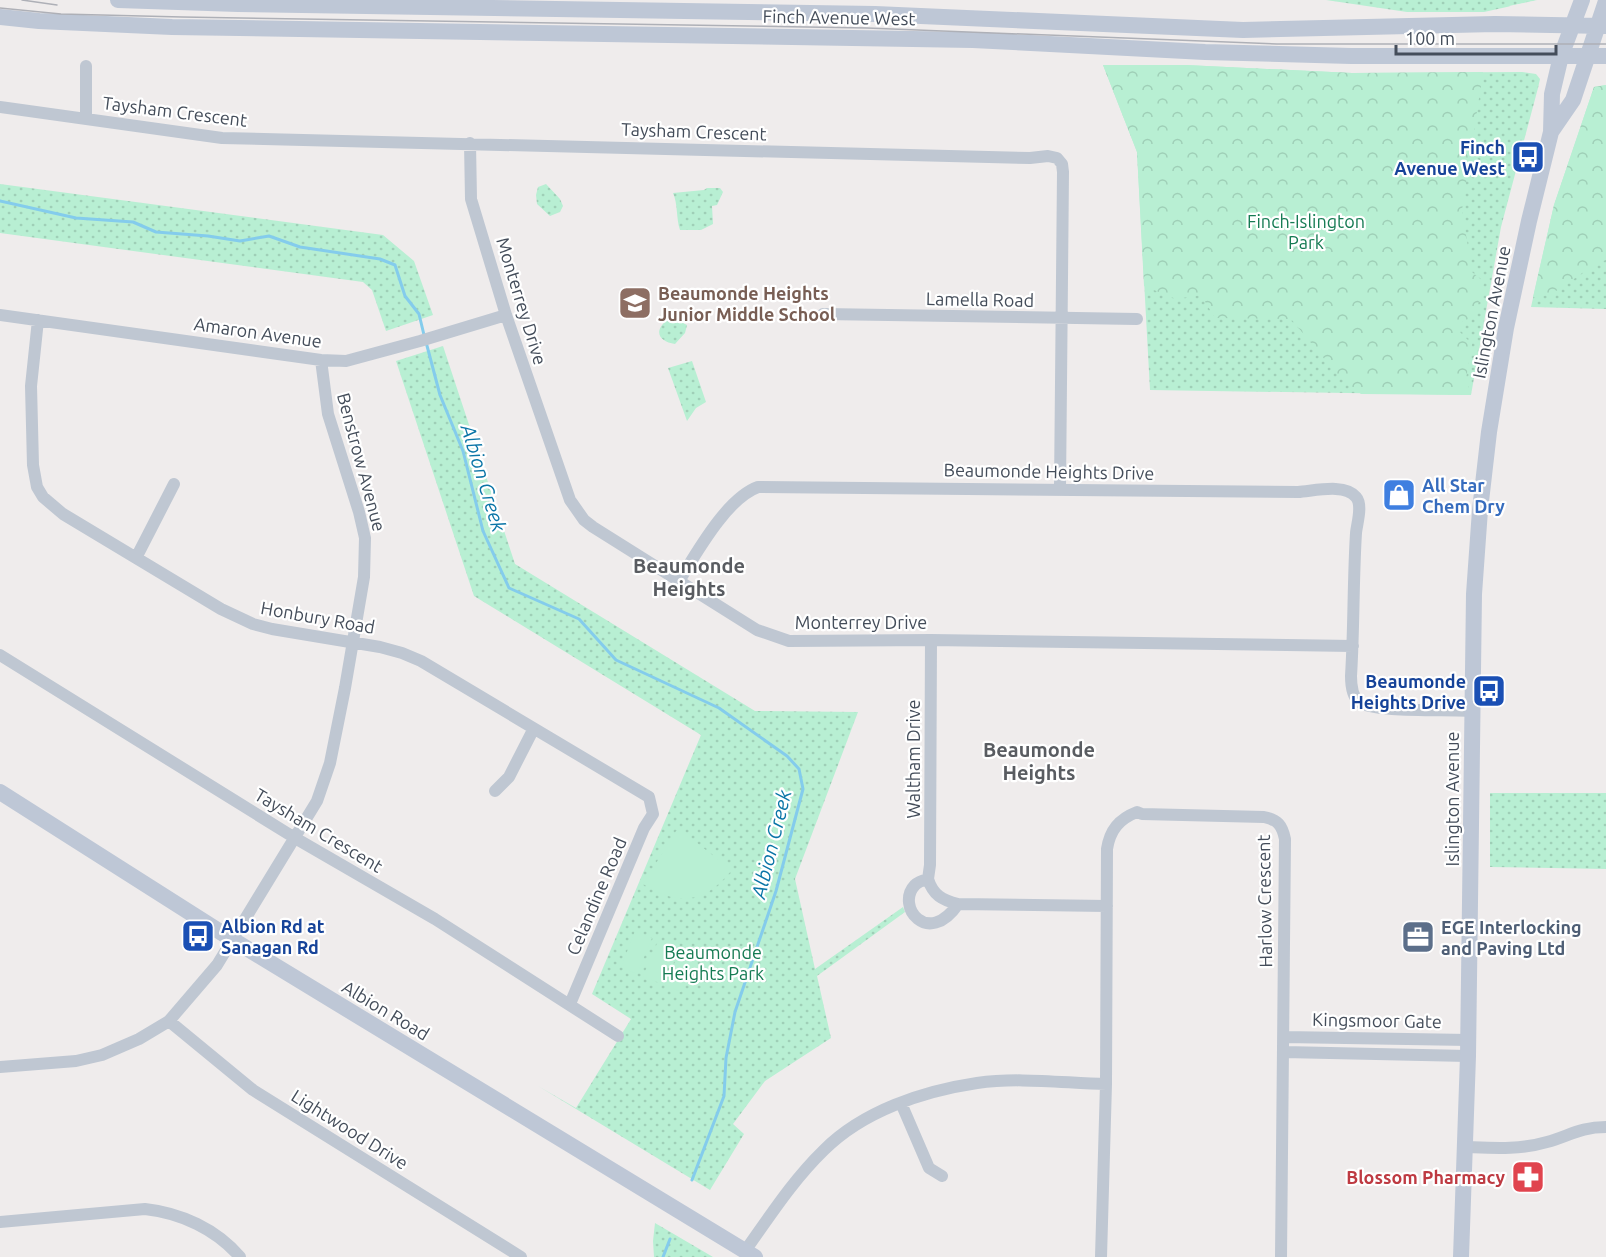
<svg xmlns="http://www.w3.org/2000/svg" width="1606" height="1257" font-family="Ubuntu,sans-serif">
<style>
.grass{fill:url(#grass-dots)}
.forest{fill:url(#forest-crowns)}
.pitch{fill:#b8efd3}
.pier{fill:#efecec}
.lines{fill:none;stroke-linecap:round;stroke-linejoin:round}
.stream{stroke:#84ccec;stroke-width:3}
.minor{stroke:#bfc7d2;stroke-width:12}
.secondary{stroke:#bec7d6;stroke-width:16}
.tram{stroke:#aeb0b7;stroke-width:1.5}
.labels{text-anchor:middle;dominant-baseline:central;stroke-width:4.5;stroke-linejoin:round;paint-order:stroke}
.street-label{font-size:18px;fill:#444d5a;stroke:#fff}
.transit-label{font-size:18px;font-weight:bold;fill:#164399;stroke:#fff;text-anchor:end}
.park-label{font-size:18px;fill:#157b53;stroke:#fff}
.education-label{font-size:18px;font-weight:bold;fill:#785e54;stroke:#fff;text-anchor:start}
.shop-label{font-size:18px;font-weight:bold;fill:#366cbe;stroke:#fff;text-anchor:start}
.service-label{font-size:18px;font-weight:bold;fill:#4e5e75;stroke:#fff;text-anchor:start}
.health-label{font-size:18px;font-weight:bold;fill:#be3a42;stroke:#fff;text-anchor:end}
.water-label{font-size:20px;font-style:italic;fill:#0a75a7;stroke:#fff}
.neighbourhood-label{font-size:20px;font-weight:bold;fill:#595c61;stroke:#fff}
</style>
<defs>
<pattern id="grass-dots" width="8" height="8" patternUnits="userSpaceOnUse" patternTransform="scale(1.5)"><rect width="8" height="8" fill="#b8efd3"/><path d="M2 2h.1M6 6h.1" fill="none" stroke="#9fcfb7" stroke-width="1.8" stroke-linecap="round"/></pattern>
<pattern id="forest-crowns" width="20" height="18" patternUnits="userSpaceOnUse" patternTransform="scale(1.5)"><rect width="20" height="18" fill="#b8efd3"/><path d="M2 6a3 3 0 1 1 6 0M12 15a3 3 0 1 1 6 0" fill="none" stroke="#9fcfb7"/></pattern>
</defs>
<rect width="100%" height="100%" fill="#efecec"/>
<path class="grass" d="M1326,0H1538L1484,12H1407Z
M1103,65H1186L1352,73L1522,72L1536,74L1540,79L1538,88L1501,227L1471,395L1150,390L1137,152Z
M1606,85V309L1531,307L1554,205L1594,87Z
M0,184L383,235L414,261L433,315L386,331L372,290L363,282L0,233Z
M546,184L560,199L563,206L560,212L550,216L537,204L536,195L538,187Z
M707,188H720L723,192L717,205L712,206L713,224L701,230H680C676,218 678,204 673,193L704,190Z
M677,320L687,325L685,333L675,344C660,342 653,332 666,321Z
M443,346L515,564L755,711L858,712L795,879L815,969L903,907L905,912L817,976L831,1038L765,1081L733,1124L744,1134L710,1190L538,1086L576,1108L631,1019L592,994L701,735L474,596L396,361Z
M692,361L706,402L696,408L687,421L668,368Z
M1490,793H1606V869L1490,867Z
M655,1223L713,1257H654L653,1241Z"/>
<path class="forest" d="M1103,65H1186L1352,73L1483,72L1462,210L1472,272L1484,282L1475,316L1462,322L1460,332L1472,344L1466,379L1471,395L1361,394L1337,374L1291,319L1215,318L1201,295L1176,299L1144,286L1137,152Z
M1606,85V260C1580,268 1561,298 1533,297L1554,205L1594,87Z"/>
<path class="pitch" d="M680,830L732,870C705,903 680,907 643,884L676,831Z
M635,931L652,938L637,974L621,967Z
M658,941L674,948L659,983L643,976Z
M680,950L696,957L681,992L665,985Z"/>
<path class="pier" d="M1538,0H1569L1606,30V76L1575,49L1509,6Z"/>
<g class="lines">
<path class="stream" d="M0,201L76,218L133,222L156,232L208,236L240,241L269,236L300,247L380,259L395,265L405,296L419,314L424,335
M426,342L440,395L463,451L483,531L509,588L579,619L616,660L719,708L787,756L799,769L803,789L776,891L735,1012L726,1058L724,1096L692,1180
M663,1257L670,1239"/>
<path class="minor" d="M0,107L222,138L1030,158L1048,156L1057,158L1062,164L1063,172L1060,489
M86,118V66
M470,143L471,199L506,315L570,500L584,520L593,527L757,630L789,641L931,640L1353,646
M823,314L1137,319
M0,315L321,360L346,361L420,341L506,315
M38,320L31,386L33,465L37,487L43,497L63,514L221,609L253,624L272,629L380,647L402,653L421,661L649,797L653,814L644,828L570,1004
M136,558L174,484
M679,581C697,552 727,498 758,487L1298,492C1314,491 1345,483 1356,497C1363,505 1357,523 1356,533C1353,581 1354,629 1351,676C1351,685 1352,696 1359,702C1372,713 1450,709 1472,711
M931,640L930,865L928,879C924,880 918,882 915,885C895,906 928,948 958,904L1107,906
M0,655L295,838L435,919L618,1036
M495,791L509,777L533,730
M928,879C933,895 942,900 958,904
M169,1021L253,1090L521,1257
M1284,1037L1469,1040
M1284,1052L1468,1056
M0,1067L76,1061L102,1055L139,1039L169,1021L217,965L317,801L330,763L345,688L364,577L365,538L359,512L328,414L321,360
M901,1103L929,1168L942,1176
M1466,1147C1493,1148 1520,1150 1547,1142C1569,1136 1580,1127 1606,1127
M0,1222L145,1209C181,1213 216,1229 240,1257
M745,1251C770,1216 793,1180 824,1150C863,1111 923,1091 977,1083C1019,1077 1064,1083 1106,1084
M1101,1257L1106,1084L1107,849C1110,830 1119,819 1137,812L1142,814L1264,817C1278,820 1282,825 1285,839L1281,1257"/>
<path class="secondary" d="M118,0L238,4L875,14L1243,30L1495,24L1606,26
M0,17L39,21L172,27L973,40L1205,52L1351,56H1606
M1551,132L1573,100L1606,1
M0,792L233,940L755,1257
M1461,1257L1468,1056L1474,594L1480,510L1489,432L1506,328L1529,221L1551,132L1552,94L1561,56L1582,0"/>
<path class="tram" d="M22,0L57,5
M0,8L61,14L182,17L867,28L1277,44H1606"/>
</g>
<defs>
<symbol id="bus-square" viewBox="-11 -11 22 22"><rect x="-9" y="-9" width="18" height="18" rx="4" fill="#1a4fb4" stroke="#fff"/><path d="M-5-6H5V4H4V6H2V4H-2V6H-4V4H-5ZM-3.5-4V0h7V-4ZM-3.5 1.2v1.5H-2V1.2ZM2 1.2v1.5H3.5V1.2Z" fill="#fff"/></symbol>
<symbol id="school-square" viewBox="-11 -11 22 22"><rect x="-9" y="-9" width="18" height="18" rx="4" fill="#8d6e63" stroke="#fff"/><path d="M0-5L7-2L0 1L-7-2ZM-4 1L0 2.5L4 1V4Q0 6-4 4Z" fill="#fff"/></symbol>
<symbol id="shop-square" viewBox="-11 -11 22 22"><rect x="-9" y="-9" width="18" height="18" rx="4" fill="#3f7fe0" stroke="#fff"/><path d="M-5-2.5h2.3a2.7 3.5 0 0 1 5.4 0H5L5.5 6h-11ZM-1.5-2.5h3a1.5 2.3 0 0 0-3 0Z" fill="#fff"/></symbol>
<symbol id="office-square" viewBox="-11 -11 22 22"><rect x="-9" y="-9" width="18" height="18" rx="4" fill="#5c6f8a" stroke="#fff"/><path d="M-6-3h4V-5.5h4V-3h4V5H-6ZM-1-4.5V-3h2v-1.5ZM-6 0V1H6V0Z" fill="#fff"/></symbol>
<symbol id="pharmacy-square" viewBox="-11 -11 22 22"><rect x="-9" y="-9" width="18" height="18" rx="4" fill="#e0444e" stroke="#fff"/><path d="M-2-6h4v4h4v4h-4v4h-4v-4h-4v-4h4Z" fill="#fff"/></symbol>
</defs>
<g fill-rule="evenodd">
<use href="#bus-square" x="1509" y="138" width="38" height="38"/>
<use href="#school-square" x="616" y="284" width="38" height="38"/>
<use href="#shop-square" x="1380" y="476" width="38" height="38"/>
<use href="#bus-square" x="1470" y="672" width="38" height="38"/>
<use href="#bus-square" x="179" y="917" width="38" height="38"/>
<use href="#office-square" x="1399" y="918" width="38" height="38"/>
<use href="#pharmacy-square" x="1509" y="1158" width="38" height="38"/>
</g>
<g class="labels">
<g class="street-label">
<text transform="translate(839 17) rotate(1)">Finch Avenue West</text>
<text transform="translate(175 111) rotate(7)">Taysham Crescent</text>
<text transform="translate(694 131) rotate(2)">Taysham Crescent</text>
<text transform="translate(980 299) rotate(1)">Lamella Road</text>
<text transform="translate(522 301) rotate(73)">Monterrey Drive</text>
<text transform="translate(1491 312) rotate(-79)">Islington Avenue</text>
<text transform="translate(258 332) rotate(8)">Amaron Avenue</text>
<text transform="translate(362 462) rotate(75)">Benstrow Avenue</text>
<text transform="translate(1049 471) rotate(1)">Beaumonde Heights Drive</text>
<text transform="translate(318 617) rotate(10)">Honbury Road</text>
<text x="861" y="622">Monterrey Drive</text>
<text transform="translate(913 759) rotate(-90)">Waltham Drive</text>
<text transform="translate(1452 799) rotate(-90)">Islington Avenue</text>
<text transform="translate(319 830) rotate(31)">Taysham Crescent</text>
<text transform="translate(596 896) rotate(-67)">Celandine Road</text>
<text transform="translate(1264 901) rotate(-91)">Harlow Crescent</text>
<text transform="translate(386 1010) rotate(31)">Albion Road</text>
<text transform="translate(1377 1020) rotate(1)">Kingsmoor Gate</text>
<text transform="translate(350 1129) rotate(32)">Lightwood Drive</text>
</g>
<g class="transit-label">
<text x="1505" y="147">Finch<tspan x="1505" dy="21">Avenue West</tspan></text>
<text x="1466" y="681">Beaumonde<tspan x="1466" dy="21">Heights Drive</tspan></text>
<text x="221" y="926" text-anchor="start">Albion Rd at<tspan x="221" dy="21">Sanagan Rd</tspan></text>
</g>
<g class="park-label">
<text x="1306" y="221">Finch-Islington<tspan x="1306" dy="21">Park</tspan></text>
<text x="713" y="952">Beaumonde<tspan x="713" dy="21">Heights Park</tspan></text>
</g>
<g class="education-label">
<text x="658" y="293">Beaumonde Heights<tspan x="658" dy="21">Junior Middle School</tspan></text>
</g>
<g class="shop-label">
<text x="1422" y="485">All Star<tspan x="1422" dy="21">Chem Dry</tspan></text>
</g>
<g class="service-label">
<text x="1441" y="927">EGE Interlocking<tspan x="1441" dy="21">and Paving Ltd</tspan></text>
</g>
<g class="health-label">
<text x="1505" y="1177">Blossom Pharmacy</text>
</g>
<g class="water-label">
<text transform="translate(484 478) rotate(73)">Albion Creek</text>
<text transform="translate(771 844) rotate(-76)">Albion Creek</text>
</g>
<g class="neighbourhood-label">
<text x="689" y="565">Beaumonde<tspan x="689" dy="23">Heights</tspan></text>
<text x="1039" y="749">Beaumonde<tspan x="1039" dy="23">Heights</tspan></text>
</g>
</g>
<path d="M1396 45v9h160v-9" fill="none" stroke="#444d5a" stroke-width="3"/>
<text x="1405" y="45" font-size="18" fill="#444d5a" stroke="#ffffff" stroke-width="4.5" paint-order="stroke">100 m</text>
</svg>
